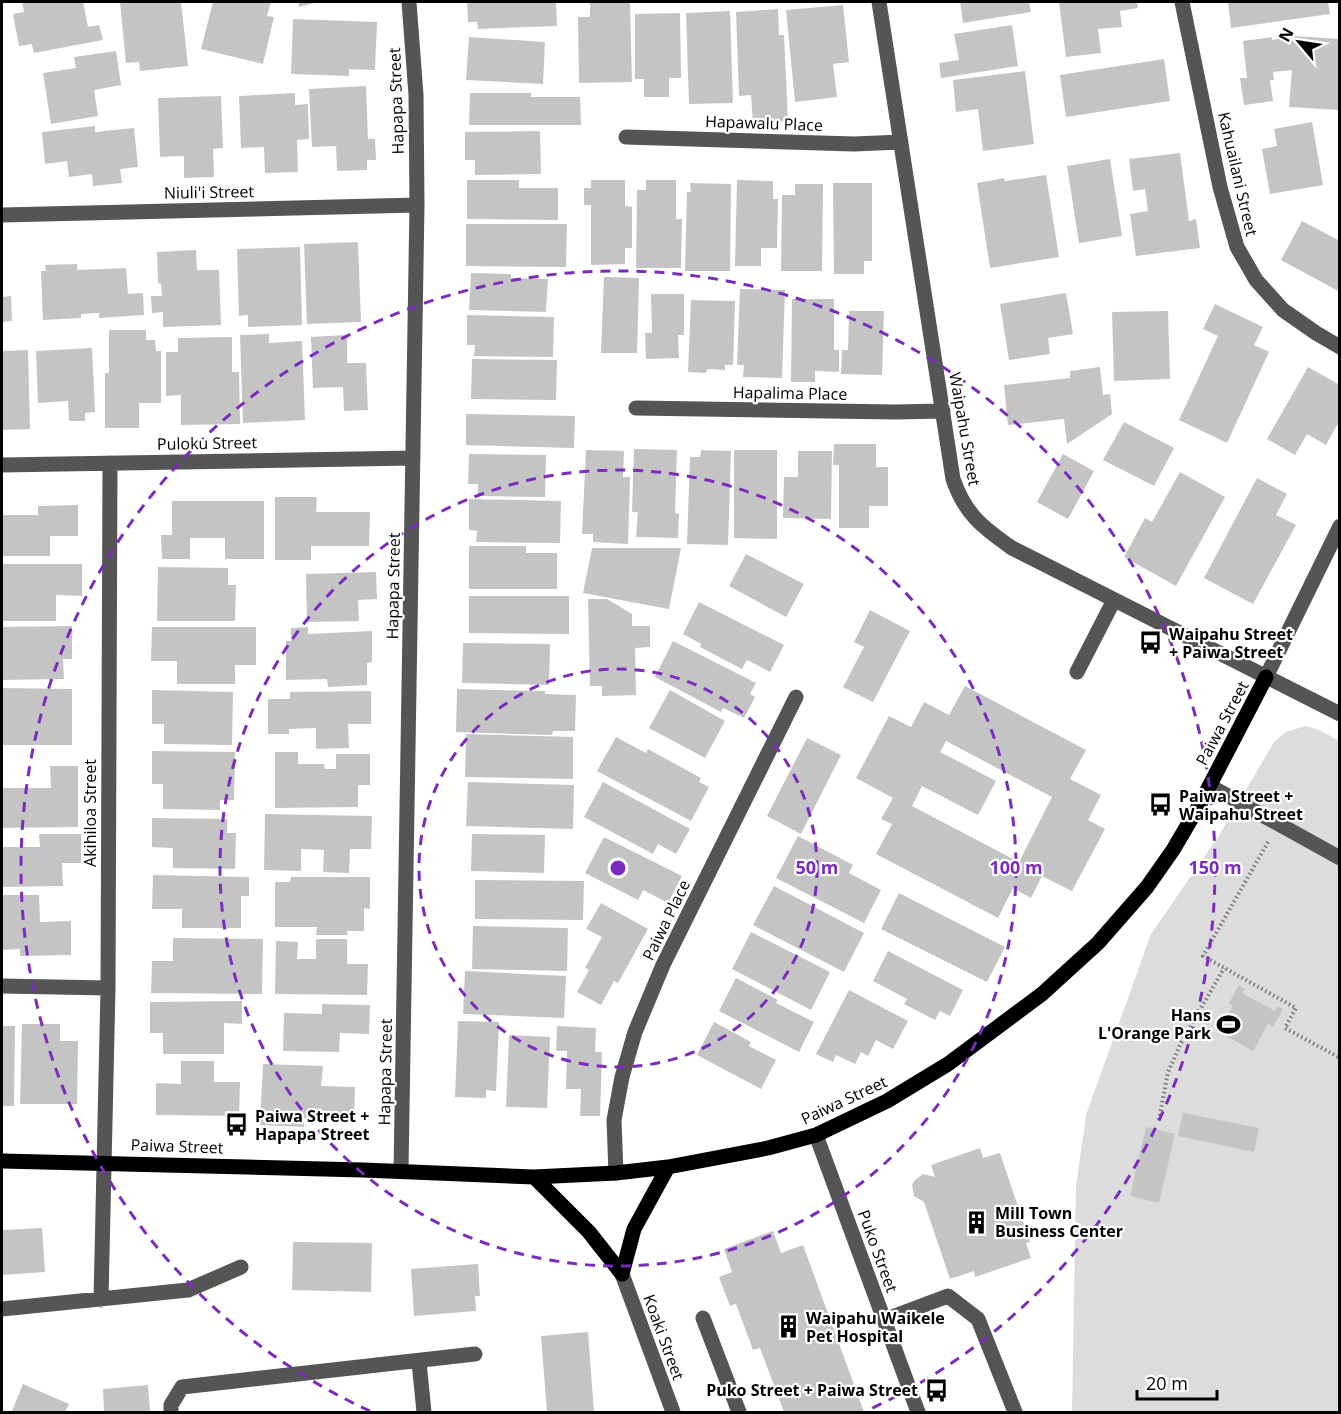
<svg xmlns="http://www.w3.org/2000/svg" width="1341" height="1414" font-family="'Open Sans',sans-serif">
<style>
.green{fill:#dcdcdc}
.building{fill:#c4c4c4;fill-rule:evenodd}
.lines{fill:none;stroke-linecap:round;stroke-linejoin:round}
.path{stroke:#777;stroke-width:4;stroke-dasharray:1.5 3;stroke-linecap:butt}
.minor{stroke:#555;stroke-width:15}
.major{stroke:#000;stroke-width:15}
.ring{fill:none;stroke:#7b2cbf;stroke-width:3;stroke-dasharray:10 8}
.labels{text-anchor:middle;dominant-baseline:central;stroke-width:4.5;stroke-linejoin:round;paint-order:stroke}
.street-label{font-size:16px;fill:#000;stroke:#fff}
.poi-label{font-size:16px;font-weight:bold;fill:#000;stroke:#fff;text-anchor:start}
.centre{fill:#7b2cbf;stroke:#fff;stroke-width:3}
.ring-label{font-size:18px;text-anchor:middle;font-weight:bold;fill:#7b2cbf;stroke:#fff;stroke-width:4.5;stroke-linejoin:round;paint-order:stroke}
</style>
<rect width="100%" height="100%" fill="#fff"/>
<path class="green" d="M1305,726L1317,729L1340,741L1339,1412H1072L1076,1187L1086,1115L1151,934L1220,834L1274,742L1286,732Z"/>
<path class="building" d="M22,2H83L88,27L99,25L103,40L34,53L32,44L19,46L13,14L24,12Z
M120,2H181L188,66L140,71L139,62L126,63Z
M213,2H271L267,16L274,17L263,64L201,49Z
M298,2H318L299,7Z
M467,2H556L557,26L478,29L477,22H468Z
M590,2H630L632,82L579,83L578,17H590Z
M960,2H1029L1031,12L963,23Z
M1059,2H1137L1138,8L1120,11L1122,27L1098,29L1101,53L1066,57Z
M1228,2H1328L1330,14L1231,28Z
M843,5L849,62L833,64L837,97L795,102L786,10Z
M778,9L779,35H784L788,121L753,123L751,95L739,96L736,12Z
M730,11L733,103L689,104L686,13Z
M680,13L681,78H669V97H644V79H635V14Z
M293,19L377,22L375,70L349,69V76L291,74Z
M1012,25L1018,66L941,78L939,63L959,60L954,34Z
M1294,36L1340,39V110L1289,107L1292,70L1273,72L1274,80H1270L1273,101L1244,105L1240,78H1247L1243,41L1272,37V40Z
M469,37L545,42L543,84L466,80Z
M116,51L121,85L94,90L98,116L51,124L43,73L76,68L74,57Z
M1164,59L1170,101L1066,117L1060,75Z
M1025,71L1034,144L983,151L978,109L956,112L953,80Z
M366,86L368,139H375L376,160H367V170L337,171L336,146L312,147L309,89Z
M295,93V105L308,104L309,139L297,140L298,172L265,173L264,147L241,148L239,96Z
M470,93H531V97H580L581,125H469Z
M221,96L223,148L213,149L214,177L184,178V156L160,157L158,98Z
M1312,122L1323,185L1270,194L1262,149L1277,146L1274,129Z
M95,126V132L134,128L138,167L120,169L122,183L93,186L92,174L69,177L67,161L45,164L42,132Z
M540,131L541,174L475,175V160H465V132Z
M1180,153L1189,221L1196,219L1200,248L1136,256L1130,214L1148,211L1145,189L1133,191L1129,159Z
M1110,159L1122,236L1079,243L1067,166Z
M1046,175L1059,257L990,268L977,183L1004,178L1005,181Z
M467,180H519V188H558V220L467,219Z
M591,180H625V206L632,207V248H625V264L591,265V205H584V188H591Z
M646,180H676V219H682L681,268H636L637,190H646Z
M737,180L773,181V199H778L777,248H761V266H735Z
M690,183L731,184L730,271H685L687,192H691Z
M833,183H872V261H864V274H834Z
M795,184H823L822,271H781L782,195H795Z
M1302,221L1340,241V292L1281,260Z
M466,224H567L566,267L466,266Z
M358,242L361,322L307,324L304,244Z
M300,247L302,325L248,327V315L239,316L237,249Z
M196,250L197,270H219L221,325L163,327V312L152,313L151,296H162L161,284L158,283L157,252Z
M77,264V270L126,268L128,294L143,293L144,315L99,318V313L81,314V318L43,320L41,271H46L45,265Z
M471,273L511,274V278L548,279L546,312L469,310Z
M604,277L639,278L637,353H601Z
M740,289L785,290L782,378L743,377L744,365H737Z
M1066,293L1073,334L1048,338L1050,354L1009,360L1000,304Z
M651,294H684V335H678L679,358L646,359L645,333H652Z
M11,296L12,321L2,322V297Z
M792,299H834V350H839V372L815,371V382H791Z
M691,300L735,301L733,365H725V370L707,369L706,373L688,372Z
M1215,304L1263,327L1254,345L1269,352L1227,443L1179,420L1218,336L1203,329Z
M849,311H884L882,375L841,374L842,350H848Z
M1168,311L1170,379L1114,381L1112,312Z
M467,315L554,317L553,357L474,356L475,345H467Z
M109,330H146V340H155L156,351H161V403H139V428H105V373H109Z
M269,334V343L302,341L305,420L243,423L240,335Z
M347,335V363H366L368,410L344,411L343,387L313,388L311,337Z
M232,337V372H239L240,424L181,425V395L166,396V352H178V338Z
M92,348L95,412L85,413V421H69L68,401L38,403L36,351Z
M28,350L30,429L2,430V351Z
M472,359L557,360L556,400L471,399Z
M1100,367L1103,395L1110,394L1112,414L1067,444L1064,419L1008,425L1004,385L1070,378V371Z
M1308,367L1340,385V426L1337,425L1326,445L1307,434L1295,455L1267,439Z
M466,414L575,416L574,448L466,445Z
M1124,422L1174,448L1154,486L1103,460Z
M834,444H876V467H888V506H869V528H839V465H833Z
M634,449L677,450L675,513L679,514L678,538L636,537L638,512H632Z
M586,450L624,451L623,477H630L628,544L593,542V534H582Z
M701,450L731,451L728,545L687,544L690,457H700Z
M734,450H777V539L734,538Z
M798,451H832L831,519L783,518L784,477H798Z
M469,454L546,455L545,497L478,496V484H468Z
M1063,454L1094,471L1068,519L1037,502Z
M1180,472L1225,497L1176,586L1124,557L1145,518L1152,522Z
M1257,478L1287,494L1276,515L1296,525L1253,604L1204,578Z
M275,497H317L316,512H370L369,546H311V560H275Z
M469,499L561,501L560,543L476,542L477,531L469,530Z
M172,501H264V559H225V538H190V559H162L161,535H172Z
M78,505V536H50V556H2V515H38V506Z
M469,546H526V553H557V589H469Z
M592,548H681L669,609L583,593Z
M746,554L804,584L786,617L729,586Z
M2,564H82V596L56,595V621H2Z
M158,567L228,568V585H236L235,621H157Z
M376,572L377,599L358,600L359,621L307,622L306,574Z
M469,596H569V634L469,633Z
M588,599H607L632,614V626H650V647L635,648L636,695L602,696V686H590Z
M699,602L784,645L770,672L747,660L742,669L700,647L701,644L683,634Z
M870,610L910,631L873,702L843,687L864,647L854,642Z
M72,626V659H63L64,679L2,680V627Z
M152,627H256V665H235V684H177V661H151Z
M308,627V634L372,631V662L367,663V685L328,687L327,679L286,680V641H291V628Z
M673,641L756,683L750,694L755,697L744,718L723,708L721,712L655,677Z
M463,643L550,644L549,685L462,683Z
M965,686L1086,750L1070,779L1101,795L1088,820L1105,829L1072,891L1042,876L1031,898L1013,888L998,918L876,854L892,824L881,819L893,798L856,778L889,716L911,727L924,702L949,715ZM946,741L1052,797L1019,862L912,806L922,786L978,815L996,781L940,752Z
M2,688L72,689V745H2Z
M457,689L545,691V694L576,695L575,731H553L552,735L456,732Z
M152,690L233,692L232,745L164,744V724H152Z
M670,690L725,721L705,758L649,728Z
M371,691V724H348L349,748L316,749V728L289,729V734H268V699H290V692Z
M466,734L573,737V779L465,777Z
M616,737L646,753L648,749L701,778L699,782L709,787L691,821L597,771Z
M807,738L841,755L801,834L767,816Z
M152,751L235,752L234,800H220V810L163,809V784H152Z
M275,752H298V764H324L325,769H336V754H370V785H358V807L275,808Z
M50,766H78V827L2,828V788H51Z
M468,782L574,785L573,829L466,826Z
M603,782L690,829L676,854L658,844L653,854L584,817Z
M265,814L372,816L371,849H350L349,873L323,872L324,850L301,849V871L264,870Z
M152,818L227,819V833H236L235,869L173,868V848L152,847Z
M39,834H81V863H62L63,886L2,887V847H40Z
M472,834L545,835L544,873L471,871Z
M798,836L853,865L849,873L881,890L864,923L776,878Z
M604,837L682,876L668,903L643,890L638,900L585,873Z
M153,875L249,877V896H241V928H182V909H152Z
M291,877H370V909L364,908V931H347L348,935H316L317,927H275V882H290Z
M475,880L584,881L583,920L475,919Z
M774,886L864,933L844,972L753,925Z
M899,893L1005,947L987,982L881,929Z
M2,895H39L40,922L71,921V955L20,956V949L2,950Z
M601,903L648,929L618,983L614,981L601,1005L577,992L589,970L585,968L602,937L586,929Z
M473,926L568,928L567,971L472,969Z
M751,932L830,972L811,1010L732,969Z
M173,938L263,939L262,994L151,993L152,961H173Z
M316,939H347V964H368L367,995L275,994L276,941L298,942L297,959H316Z
M888,951L963,990L950,1016L940,1011L935,1020L904,1004L907,999L873,981Z
M465,971L566,976L564,1018L463,1014Z
M736,978L778,1000L776,1003L814,1022L799,1052L719,1011Z
M1239,985L1245,989L1242,993L1275,1011L1277,1006L1283,1009L1273,1027L1268,1024L1253,1051L1219,1032L1233,1006L1229,1003Z
M849,990L908,1021L893,1049L876,1040L868,1056L861,1052L855,1064L836,1055L833,1062L816,1054Z
M242,1001V1024L224,1023V1054H163V1033H150V1002Z
M322,1004L370,1005L369,1034L340,1033L339,1052L283,1051L284,1013L322,1014Z
M458,1021L499,1022L496,1091L486,1090V1098L455,1097Z
M714,1022L751,1042L749,1046L776,1060L761,1089L697,1055Z
M22,1024H60V1041H78L77,1104H20Z
M2,1026H15L14,1106H2Z
M557,1026L596,1028L595,1052H602L600,1116H580L581,1089H566L567,1051H556Z
M509,1035L550,1037L547,1108L506,1107Z
M181,1061H214V1082H240L239,1116L156,1115V1083L181,1084Z
M263,1064L323,1066L321,1086L355,1087L354,1120L304,1118V1127L260,1125Z
M1183,1113L1259,1128L1254,1152L1178,1136Z
M1146,1127L1175,1134L1159,1203L1130,1196Z
M980,1148L983,1158L1000,1153L1030,1242L1026,1243L1031,1258L975,1277L974,1271L950,1279L924,1202L914,1196L912,1185L915,1180L923,1174L935,1177L931,1165Z
M42,1228L45,1272L2,1275V1230Z
M773,1231L781,1253L803,1245L864,1412H784L760,1348L753,1350L736,1304L730,1306L719,1277L732,1272L724,1249Z
M293,1242L372,1243L371,1292L292,1290Z
M478,1264L480,1296H475L476,1311L414,1316L411,1269Z
M588,1332L594,1412H547L541,1336Z
M23,1384L69,1404L65,1412H16L12,1411Z
M148,1385L150,1412H104L103,1389Z"/>
<g class="lines">
<path class="path" d="M1268,842L1203,956L1296,1008L1285,1028L1340,1058
M1159,1120L1168,1072L1181,1043L1224,968"/>
<path class="minor" d="M879,2L953,479C965,514 982,527 1012,548L1340,714
M1182,2L1220,187L1237,247L1256,280L1283,310L1316,333L1340,347
M626,137L854,144L901,142
M2,215L417,205
M636,408L896,412L943,411
M2,465L413,458
M1077,672L1114,600
M1266,677L1340,526
M1210,786L1340,858
M2,986L108,988
M816,1135L918,1412
M401,1171L417,205L416,95L409,2
M616,1173L614,1120L622,1077L635,1032L663,965L796,697
M622,1274L673,1412
M101,1300L108,988L110,463
M2,1309L188,1290L241,1267
M703,1318L739,1412
M884,1320L948,1296L978,1319L1015,1412
M419,1362L424,1412
M171,1412V1405L182,1387L475,1354"/>
<path class="major" d="M2,1161L363,1170L534,1177L616,1173L668,1167L768,1148L816,1135L887,1101L948,1064L1042,994L1098,943L1147,887L1173,850L1200,804L1266,677
M534,1177L589,1232L622,1274
M622,1274L634,1229L668,1167"/>
</g>
<g class="ring">
<circle cx="618" cy="868" r="199"/>
<circle cx="618" cy="868" r="398"/>
<path d="M370 1411A597 597 0 1 1 866 1411"/>
</g>
<defs>
<symbol id="bus-bare" viewBox="-9 -9 18 18"><path d="M-5-6H5V4H4V6H2V4H-2V6H-4V4H-5ZM-3.5-4V0h7V-4ZM-3.5 1.2v1.5H-2V1.2ZM2 1.2v1.5H3.5V1.2Z" fill="#000" stroke="#fff" stroke-width="2.5" paint-order="stroke"/></symbol>
<symbol id="stadium-bare" viewBox="-9 -9 18 18"><path d="M0-5a6.5 5 0 1 0 0 10a6.5 5 0 1 0 0-10ZM-3.5-1.8h7v3.6h-7Z" fill="#000" stroke="#fff" stroke-width="2.5" paint-order="stroke"/></symbol>
<symbol id="building-bare" viewBox="-9 -9 18 18"><path d="M-4-6H4V6H1V3H-1V6H-4ZM-2.5-4.3h1.7v1.8h-1.7ZM.8-4.3h1.7v1.8H.8ZM-2.5-1h1.7V.8h-1.7ZM.8-1h1.7V.8H.8Z" fill="#000" stroke="#fff" stroke-width="2.5" paint-order="stroke"/></symbol>
</defs>
<g fill-rule="evenodd">
<use href="#bus-bare" x="1134" y="626" width="33" height="33"/>
<use href="#bus-bare" x="1144" y="788" width="33" height="33"/>
<use href="#stadium-bare" x="1212" y="1008" width="33" height="33"/>
<use href="#bus-bare" x="220" y="1108" width="33" height="33"/>
<use href="#building-bare" x="960" y="1206" width="33" height="33"/>
<use href="#building-bare" x="772" y="1310" width="33" height="33"/>
<use href="#bus-bare" x="920" y="1374" width="33" height="33"/>
</g>
<g class="labels">
<g class="street-label">
<text transform="translate(396 101) rotate(-92)">Hapapa Street</text>
<text transform="translate(764 123) rotate(2)">Hapawalu Place</text>
<text transform="translate(1238 174) rotate(77)">Kahuailani Street</text>
<text transform="translate(209 192) rotate(-1)">Niuli'i Street</text>
<text transform="translate(790 393) rotate(1)">Hapalima Place</text>
<text transform="translate(965 429) rotate(80)">Waipahu Street</text>
<text transform="translate(207 443) rotate(-1)">Puloku Street</text>
<text transform="translate(393 586) rotate(-89)">Hapapa Street</text>
<text transform="translate(1222 723) rotate(-62)">Paiwa Street</text>
<text transform="translate(90 813) rotate(-90)">Akihiloa Street</text>
<text transform="translate(666 920) rotate(-64)">Paiwa Place</text>
<text transform="translate(385 1072) rotate(-89)">Hapapa Street</text>
<text transform="translate(844 1100) rotate(-25)">Paiwa Street</text>
<text transform="translate(177 1146) rotate(2)">Paiwa Street</text>
<text transform="translate(878 1251) rotate(70)">Puko Street</text>
<text transform="translate(664 1337) rotate(70)">Koaki Street</text>
</g>
<g class="poi-label">
<text x="1169" y="634">Waipahu Street<tspan x="1169" dy="18">+ Paiwa Street</tspan></text>
<text x="1179" y="796">Paiwa Street +<tspan x="1179" dy="18">Waipahu Street</tspan></text>
<text x="1211" y="1015" text-anchor="end">Hans<tspan x="1211" dy="18">L'Orange Park</tspan></text>
<text x="255" y="1116">Paiwa Street +<tspan x="255" dy="18">Hapapa Street</tspan></text>
<text x="995" y="1213">Mill Town<tspan x="995" dy="18">Business Center</tspan></text>
<text x="806" y="1318">Waipahu Waikele<tspan x="806" dy="18">Pet Hospital</tspan></text>
<text x="918" y="1390" text-anchor="end">Puko Street + Paiwa Street</text>
</g>
</g>
<circle cx="618" cy="868" r="9" class="centre"/>
<g class="ring-label">
<text x="817" y="874">50 m</text>
<text x="1016" y="874">100 m</text>
<text x="1215" y="874">150 m</text>
</g>
<rect width="1341" height="1414" fill="none" stroke="#000000" stroke-width="6"/>
<g transform="translate(1299 42) rotate(299)" stroke="#ffffff" stroke-width="4.5" paint-order="stroke">
<path d="M0-4.5L10 22L0 15L-10 22Z" fill="#000000"/>
<text y="-9" font-size="16" font-weight="bold" text-anchor="middle" fill="#000000">N</text>
</g>
<path d="M1137 1390v9h80v-9" fill="none" stroke="#000000" stroke-width="3"/>
<text x="1146" y="1390" font-size="18" fill="#000000" stroke="#ffffff" stroke-width="4.5" paint-order="stroke">20 m</text>
</svg>
